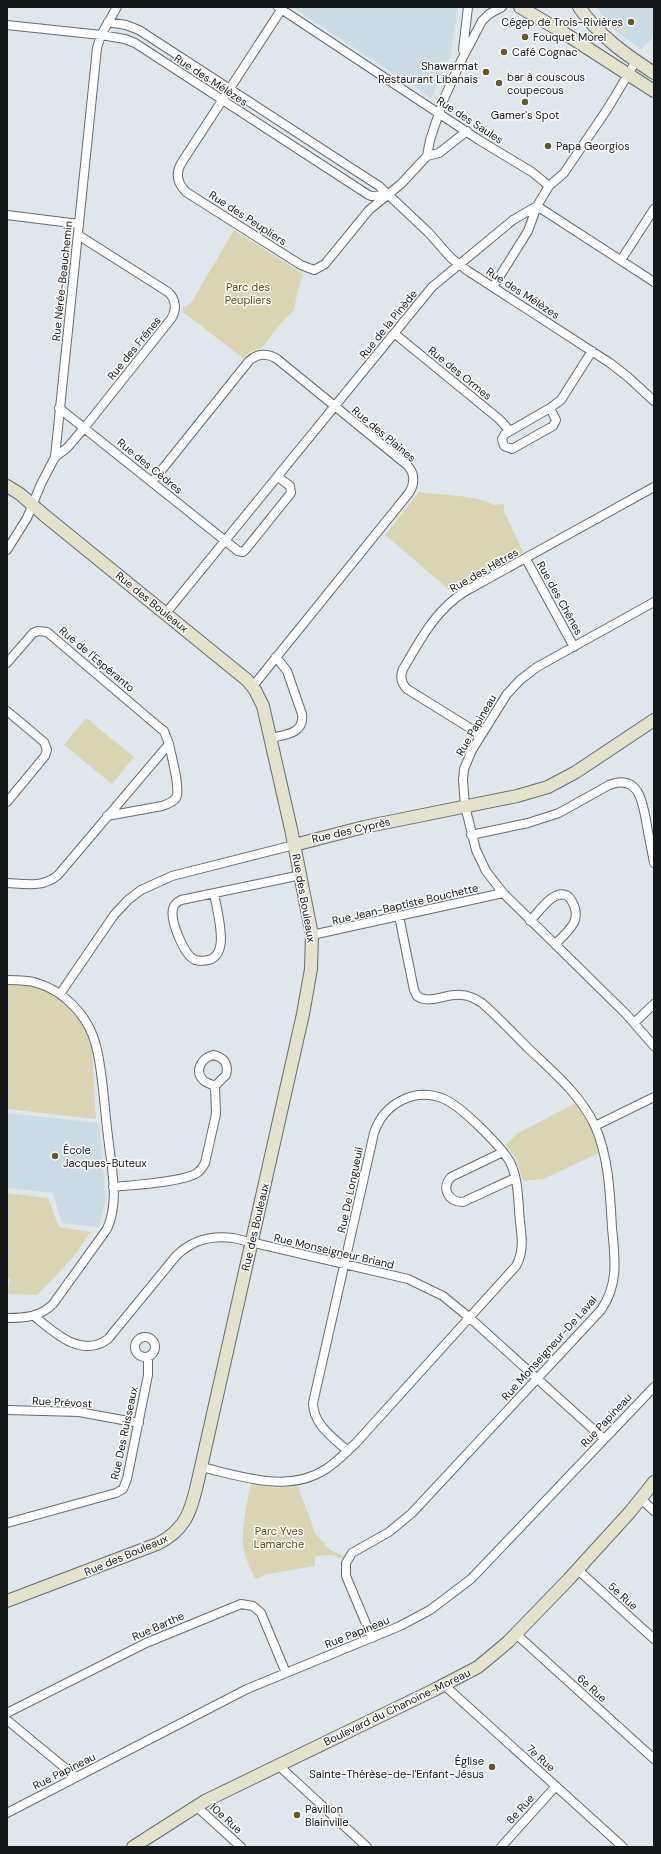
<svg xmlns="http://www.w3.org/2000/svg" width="661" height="1854" font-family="'DM Sans',sans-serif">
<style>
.built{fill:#ccdce4}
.green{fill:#d9d5b3}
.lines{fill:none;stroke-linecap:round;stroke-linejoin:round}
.street-casing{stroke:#656c70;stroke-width:10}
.secondary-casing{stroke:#656c70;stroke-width:14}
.street{stroke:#fff;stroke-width:8}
.secondary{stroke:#e5e2cc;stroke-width:12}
.poi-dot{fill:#625a27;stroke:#fff;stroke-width:1.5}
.labels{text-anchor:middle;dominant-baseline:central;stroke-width:3;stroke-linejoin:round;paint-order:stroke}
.poi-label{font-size:11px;fill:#131617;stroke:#fff;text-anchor:start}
.street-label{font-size:11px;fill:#131617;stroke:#fff}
.park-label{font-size:11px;fill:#5a510c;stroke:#fff}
</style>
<rect width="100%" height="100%" fill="#dfe7ec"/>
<path class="built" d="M297,7H458L451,55L431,98L295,9Z
M596,7H654V37L641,49L617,32Z
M7,1113L99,1123L106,1199L99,1227L62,1223L53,1193L7,1188Z"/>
<path class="green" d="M234,230L303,274L298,290L294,310L276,329L263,347L249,353L244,359L183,312V307L191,303Z
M419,492C438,495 479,495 494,505L504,504V511L523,552L452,592L385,535Z
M86,718L134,757L112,784L64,745Z
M7,981H20L64,993L91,1031L96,1119L7,1109Z
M576,1103L591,1127L599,1153L543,1179L523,1181L517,1160L506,1145L518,1133Z
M7,1193L48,1198L59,1227L91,1232L71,1260L37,1295L8,1294L10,1278L7,1277Z
M251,1484L276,1488L298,1486L315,1533L330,1550L344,1556V1559L332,1555L315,1556V1566L268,1574L255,1579C250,1568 244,1556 243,1543C242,1524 247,1503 251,1484Z"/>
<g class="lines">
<defs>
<path id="street" d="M278,7L479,140L532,172L549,186
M283,7L182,162C175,173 177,183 186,192L301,265L314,270L325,264L369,210L401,184L427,156L430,140L443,101L461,61L482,21L489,14L502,7
M108,22L126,25L139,30L379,186L428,232L451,258L468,271L610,363L628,377L654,401
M7,25L101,35L125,39L135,43L367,194L371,196L387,195
M463,50L468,7
M427,156L439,153L467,131
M537,206L654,282
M7,215L79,224
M621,260L654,209
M493,287L528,231L537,206L549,186L564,173L608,108L636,61
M395,334L499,419L510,431
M59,408L238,551L243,552L246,549L291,493L290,486L278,477
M550,408L556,420L553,426L512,449L504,446L502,439L505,434Z
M550,408L561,400L592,351
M55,457L67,448L85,427L171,319C177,310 176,299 168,292L78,235
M152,482L249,361C257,353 268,353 277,359L407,465C415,473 415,484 409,493L253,686
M7,550L27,518L41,484L55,457L97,48L101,35L117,7
M526,559L574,647
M654,602L537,667L520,680L507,694L472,750L464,769L463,780L465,806L476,850L486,871L503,893L626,1014L654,1046
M166,613L432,287L513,220L537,206
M7,663L33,633L38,631L47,632L160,728L164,731L169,744L58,875C43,888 25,884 7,883
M7,711L44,742L47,750L45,756L7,802
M481,735L407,689C401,683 400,676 403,669C421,639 434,612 464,592L654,487
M270,738C284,735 305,734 302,714L287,671L276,657
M107,816L162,806C168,804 173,802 176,798C181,789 171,755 169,744
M471,835L528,823L559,813L609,785C640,773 643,804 647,826C649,838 652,851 654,863
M214,893C217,914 236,968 195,960C184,955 170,921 173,909C174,904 177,902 181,900L301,875
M530,921C539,912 555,886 569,897C585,918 570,930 555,944
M312,935L503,893
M7,980C17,980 28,980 37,983C64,991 87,1015 95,1042C103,1068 104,1108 108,1136C111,1166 120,1201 107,1229L53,1304C40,1317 25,1318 7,1318
M60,994L114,915L128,900L141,890L172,876L294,845
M634,1023L654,1004
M213,1055C224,1057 229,1064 226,1075L215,1086C211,1084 206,1083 203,1080C194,1070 202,1058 213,1055Z
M595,1126L654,1097
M503,1152L451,1177C441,1188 448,1202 463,1202L515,1178
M113,1187C132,1185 184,1182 197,1173C201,1170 203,1167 205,1163L216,1114L215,1086
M34,1316C54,1332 81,1359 108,1339L176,1256C192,1240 210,1235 233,1238L408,1279L443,1296L470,1318L604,1439
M135 1347a10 10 0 1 1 20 0a10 10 0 1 1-20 0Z
M7,1410L79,1412L139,1423
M201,1467C241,1476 288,1494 326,1469C337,1462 346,1452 356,1443L516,1266C524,1252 522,1237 520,1222C518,1202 519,1180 510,1162C501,1146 461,1106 444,1099C415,1087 384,1103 374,1133L313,1403C313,1424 333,1438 348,1451
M641,1499L654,1511
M7,1523L116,1493L123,1489L127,1479L148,1375V1358
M578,1570L654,1639
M516,1634L654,1759
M372,1638L346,1576V1563L352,1553L389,1532L412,1513L601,1310C619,1284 615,1258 612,1228C610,1194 609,1158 595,1126C581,1095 552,1071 528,1048C513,1033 498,1017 482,1003C476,999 469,995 461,995C447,993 429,1005 417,996L414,990L399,916
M444,1685L623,1847
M7,1713L146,1643L241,1604L253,1606L261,1613L286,1673
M7,1720L76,1777
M278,1765L367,1847
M196,1806L241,1847
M7,1813L247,1689L400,1626L430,1610L471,1579L654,1387
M501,1847L556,1786"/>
<path id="secondary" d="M520,7L564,33L654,91
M579,7C599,36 625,54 654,73
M7,486L20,494L44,515L247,680L255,690L263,706L291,829L312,935L311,969L303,1014L201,1467C193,1501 191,1528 157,1544L7,1601
M294,845L364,827L517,796L548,787L576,772L654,720
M133,1847L205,1801L434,1690L478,1667L508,1642L568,1580L630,1512L654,1482"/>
</defs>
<use href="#street" class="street-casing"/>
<use href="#secondary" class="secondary-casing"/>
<use href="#street" class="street"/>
<use href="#secondary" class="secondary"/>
</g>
<g class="poi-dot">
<circle cx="631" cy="22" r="4"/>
<circle cx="525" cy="37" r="4"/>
<circle cx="504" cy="52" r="4"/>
<circle cx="486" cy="72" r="4"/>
<circle cx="499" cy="83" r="4"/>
<circle cx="525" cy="102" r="4"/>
<circle cx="548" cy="146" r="4"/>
<circle cx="55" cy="1156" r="4"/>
<circle cx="492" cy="1767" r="4"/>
<circle cx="297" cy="1815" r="4"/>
</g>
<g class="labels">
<g class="poi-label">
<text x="623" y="22" text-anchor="end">Cégep de Trois-Rivières</text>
<text x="533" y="37">Fouquet Morel</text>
<text x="512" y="52">Café Cognac</text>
<text x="478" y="66" text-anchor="end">Shawarmat<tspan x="478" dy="13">Restaurant Libanais</tspan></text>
<text x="507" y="77">bar à couscous<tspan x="507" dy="13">coupecous</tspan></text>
<text x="525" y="115" text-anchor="middle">Gamer's Spot</text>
<text x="556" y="146">Papa Georgios</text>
<text x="63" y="1150">École<tspan x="63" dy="13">Jacques-Buteux</tspan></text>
<text x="484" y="1761" text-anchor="end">Église<tspan x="484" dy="13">Sainte-Thérèse-de-l'Enfant-Jésus</tspan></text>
<text x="305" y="1809">Pavillon<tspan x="305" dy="13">Blainville</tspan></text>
</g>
<g class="street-label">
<text transform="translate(211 80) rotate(33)">Rue des Mélèzes</text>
<text transform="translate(470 120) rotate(33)">Rue des Saules</text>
<text transform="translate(248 218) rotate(33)">Rue des Peupliers</text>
<text transform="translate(62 281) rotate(-84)">Rue Nérée-Beauchemin</text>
<text transform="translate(523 293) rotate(33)">Rue des Mélèzes</text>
<text transform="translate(388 324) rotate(-51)">Rue de la Pinède</text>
<text transform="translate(134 348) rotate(-51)">Rue des Frênes</text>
<text transform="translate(460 373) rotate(39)">Rue des Ormes</text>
<text transform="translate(384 434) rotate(40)">Rue des Plaines</text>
<text transform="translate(150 466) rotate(39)">Rue des Cèdres</text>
<text transform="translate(484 570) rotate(-30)">Rue des Hêtres</text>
<text transform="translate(560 598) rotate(61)">Rue des Chênes</text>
<text transform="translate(152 602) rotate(39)">Rue des Bouleaux</text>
<text transform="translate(97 659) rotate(40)">Rue de l'Espéranto</text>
<text transform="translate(476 725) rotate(-60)">Rue Papineau</text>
<text transform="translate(351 830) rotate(-13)">Rue des Cyprès</text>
<text transform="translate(304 898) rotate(80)">Rue des Bouleaux</text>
<text transform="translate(405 904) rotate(-13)">Rue Jean-Baptiste Bouchette</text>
<text transform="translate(350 1190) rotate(-78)">Rue De Longueuil</text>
<text transform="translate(255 1227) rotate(-77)">Rue des Bouleaux</text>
<text transform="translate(334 1251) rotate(13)">Rue Monseigneur Briand</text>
<text transform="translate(549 1348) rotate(-48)">Rue Monseigneur-De Laval</text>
<text transform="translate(62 1402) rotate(3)">Rue Prévost</text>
<text transform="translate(606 1420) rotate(-47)">Rue Papineau</text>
<text transform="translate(124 1433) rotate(-78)">Rue Des Ruisseaux</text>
<text transform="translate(126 1555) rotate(-23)">Rue des Bouleaux</text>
<text transform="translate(623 1596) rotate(42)">5e Rue</text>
<text transform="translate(158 1626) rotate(-24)">Rue Barthe</text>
<text transform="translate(357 1632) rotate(-22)">Rue Papineau</text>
<text transform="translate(592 1688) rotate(42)">6e Rue</text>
<text transform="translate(397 1707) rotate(-26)">Boulevard du Chanoine-Moreau</text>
<text transform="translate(541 1758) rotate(42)">7e Rue</text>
<text transform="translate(64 1771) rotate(-27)">Rue Papineau</text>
<text transform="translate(520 1809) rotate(-48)">8e Rue</text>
<text transform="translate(226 1818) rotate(42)">10e Rue</text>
</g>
<g class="park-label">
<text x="248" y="287">Parc des<tspan x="248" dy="13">Peupliers</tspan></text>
<text x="279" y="1531">Parc Yves<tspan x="279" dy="13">Lamarche</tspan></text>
</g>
</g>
<rect width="661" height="1854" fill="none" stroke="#131617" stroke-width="16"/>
</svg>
